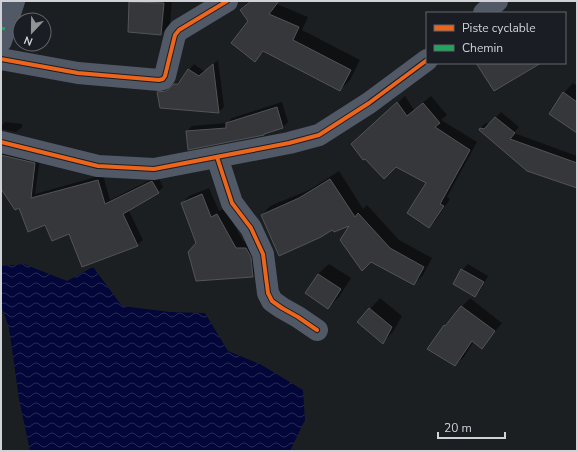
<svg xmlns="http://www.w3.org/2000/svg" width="578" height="452" font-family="'Nunito Sans',sans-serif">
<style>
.water{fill:url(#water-waves)}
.shadow{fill:#0007}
.building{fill:#35373a;stroke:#525457}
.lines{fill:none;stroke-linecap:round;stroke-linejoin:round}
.minor{stroke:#515866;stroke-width:22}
.quiet{stroke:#20a55d;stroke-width:3;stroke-dasharray:6 3;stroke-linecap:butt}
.cycleway-casing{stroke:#1a1e24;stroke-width:6}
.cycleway{stroke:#eb651d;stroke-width:4}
</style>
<defs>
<pattern id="water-waves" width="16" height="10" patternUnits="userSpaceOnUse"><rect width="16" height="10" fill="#030638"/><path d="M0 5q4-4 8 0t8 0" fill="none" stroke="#272954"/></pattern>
</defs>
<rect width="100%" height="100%" fill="#1c1f22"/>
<path class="water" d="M24,264L67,281L93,267L122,306L170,312L205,313L228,351L260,364L303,390L305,420L290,451H30L19,399L9,328L1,305V266Z"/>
<path class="shadow" d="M137,1H172L170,24L161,34L130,8Z
M249,1H280L277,4L308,17L302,30L360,60L350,80L340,90L265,51L255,60L249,21L241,10Z
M218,60L224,107L218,112L158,93L163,87L172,86L182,79L194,64L205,72Z
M573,83L577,86V132L564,93Z
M405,96L414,110L431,96L447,115L441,120L477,142L447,197L450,199L436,220L429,227L427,182L352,144Z
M282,102L288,122L283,127L265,132L187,131L192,126L227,123L232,118Z
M501,112L519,127L514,133L577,156V185L480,128L486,123L489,124Z
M5,122L22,124V127L16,132L1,129V126Z
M1,148L40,158L35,194L103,175L110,200L158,176L163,187L158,192L128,209L143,240L137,245L70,232L45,223L19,207L1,187Z
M339,171L363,209L367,205L399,240L432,258L423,275L414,284L370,260L352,223L333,229L262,215L270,206L309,190Z
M209,188L219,211L225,208L243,241H253L260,269L253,276L196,280L198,243L182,203L189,196Z
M329,264L351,278L339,297L328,307L306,293L318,274Z
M468,264L488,276L480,291L475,296L462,270Z
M380,298L402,316L393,332L383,342L370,309Z
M470,298L502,323L482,347L474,341L464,357L455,365L444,326Z"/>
<path class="building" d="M251,1H279L269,14L299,27L293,40L351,70L340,91L263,51L255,62L231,43L248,21L240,10Z
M129,2L164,3L161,35L128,32Z
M476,63H541L494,91Z
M213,64L219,113L160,108L157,92L166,91L174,84H178L188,69L199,76Z
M563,92L577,102V133L549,114Z
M397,102L407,116L423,103L440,123L435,127L470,150L440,204L444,206L429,228L407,213L426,183L396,167L384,179L365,159L363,160L351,144Z
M277,107L283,128L264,134V135L188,150L186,131L226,128V123Z
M495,117L515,133L510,139L577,163V188L527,171L479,130L480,128L484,129Z
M1,155L35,163L31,198L98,180L105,204L152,181L159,193L123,214L138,246L82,267L69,234L52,241L45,225L28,232L19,208L15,210L1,189Z
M330,179L355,217L358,213L390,248L424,267L414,285L371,262L362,271L340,240L349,226L334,232L332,230L321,237L279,256L261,215L299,198Z
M202,194L211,217L217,214L236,248H246L251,257L253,277L196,281L188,252L196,243L181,203Z
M461,269L484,282L475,297L453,284Z
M318,274L341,289L328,309L305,293Z
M461,306L495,331L482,349L472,341L455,366L427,349L444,325L445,326Z
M369,308L392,327L383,344L357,322Z"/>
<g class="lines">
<path class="minor" d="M484,13L497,1
M1,41L14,1
M1,59L78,73L159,80L163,79L165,76L175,35L179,30L227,1
M1,142L98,166L154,169L289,143L319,135L369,103L427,60
M217,157L232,203L251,228L263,254L268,293L272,301L282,308L298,317L317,330"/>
<path class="quiet" d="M1,28L5,29"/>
<defs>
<path id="cycleway" d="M1,59L78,73L159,80L163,79L165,76L175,35L179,30L227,1
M1,142L98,166L154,169L289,143L319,135L369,103L427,60
M217,157L232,203L251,228L263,254L268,293L272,301L282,308L298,317L317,330"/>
</defs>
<use href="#cycleway" class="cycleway-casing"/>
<use href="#cycleway" class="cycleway"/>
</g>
<rect width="578" height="452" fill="none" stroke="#d0d2d6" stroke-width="4"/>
<rect x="426" y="12" width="140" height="52" fill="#1a1e24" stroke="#63666b"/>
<rect x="434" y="25" width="20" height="6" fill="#eb651d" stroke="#63666b"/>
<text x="462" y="32" font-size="12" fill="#d0d2d6">Piste cyclable</text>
<rect x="434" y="45" width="20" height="6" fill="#20a55d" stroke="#63666b"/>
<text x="462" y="52" font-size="12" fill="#d0d2d6">Chemin</text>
<g transform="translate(32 32) rotate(202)"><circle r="19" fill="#1a1e24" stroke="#63666b"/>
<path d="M0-3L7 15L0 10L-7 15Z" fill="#919397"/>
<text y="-6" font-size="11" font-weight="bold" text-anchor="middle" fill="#d0d2d6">N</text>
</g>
<path d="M438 432v6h67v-6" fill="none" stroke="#d0d2d6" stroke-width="2"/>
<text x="444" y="432" font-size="12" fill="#d0d2d6" stroke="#1a1e24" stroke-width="3" paint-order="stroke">20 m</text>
</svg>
